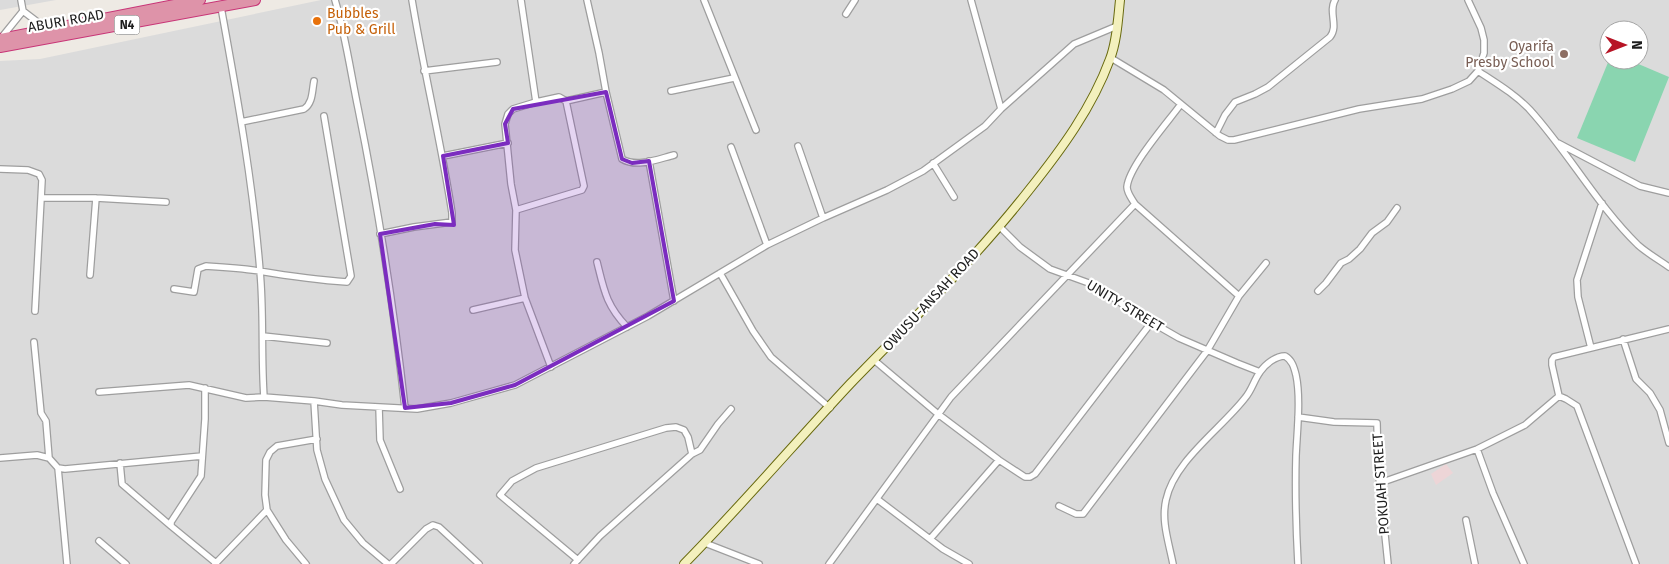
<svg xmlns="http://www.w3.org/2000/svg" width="1669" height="564" font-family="'Fira Sans',sans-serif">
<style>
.residential{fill:#dbdbdb;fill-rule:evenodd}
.commercial{fill:#edd5d7}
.pitch{fill:#8ad5b0}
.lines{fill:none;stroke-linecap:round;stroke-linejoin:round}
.street-casing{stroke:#9e9e9e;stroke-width:8}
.secondary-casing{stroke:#696a0f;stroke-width:10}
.highway-casing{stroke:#c83577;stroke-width:12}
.street{stroke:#fff;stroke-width:5.5}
.secondary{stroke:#f3f0bd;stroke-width:8}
.highway{stroke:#de93a9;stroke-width:10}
.marked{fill:#7b2cbf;fill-opacity:0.2;stroke:#7b2cbf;stroke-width:4;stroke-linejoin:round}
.food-dot{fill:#e8710a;stroke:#fff;stroke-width:2}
.education-dot{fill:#8d6e63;stroke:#fff;stroke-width:2}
.labels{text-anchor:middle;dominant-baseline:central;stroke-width:4.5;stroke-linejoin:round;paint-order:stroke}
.shield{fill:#fff;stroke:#616161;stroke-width:1}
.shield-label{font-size:12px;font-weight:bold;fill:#1d1d1d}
.food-label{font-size:14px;fill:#c56008;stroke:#fff;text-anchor:start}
.street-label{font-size:14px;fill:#1d1d1d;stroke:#fff}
.education-label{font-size:14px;fill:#785e54;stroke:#fff;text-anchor:end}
</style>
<rect width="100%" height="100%" fill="#eeeae4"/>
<path class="residential" d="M0,0H56L0,10Z
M321,0H1669V564H0V61L40,59ZM1609,30H1639V60H1609Z"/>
<path class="commercial" d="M1446,464L1453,473L1436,485L1431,474Z"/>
<path class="pitch" d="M1609,60H1629L1669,77L1635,162L1577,138Z"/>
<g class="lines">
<defs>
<path id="street" d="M21,0L23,11
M335,0C345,33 351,74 358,108C378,207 394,308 405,408
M521,0L536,102L513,109L508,114L505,124L511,184L516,210L515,250L525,298L551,367
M704,0L756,130
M971,0L1001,109
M221,7C237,95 253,183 260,271C264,313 261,355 264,397
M846,14L855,0
M2,37L23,11L48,30
M1111,58L1164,90L1220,136L1228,140H1234L1359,109L1422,99L1452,89L1469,81L1478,71L1484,53V40L1481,28L1468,0
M424,71L497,62
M1478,71C1496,83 1515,94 1530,110C1569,153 1597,205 1638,245C1647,253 1659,260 1669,267
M671,91L734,78
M606,92L622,159C637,168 658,159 674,155
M566,101L606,92L599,53L587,0
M241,122L304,109C313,103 312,91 314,81
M1216,133L1225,115L1235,102L1255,94L1268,87L1330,37C1339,26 1328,12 1335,0
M1558,143L1640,186L1669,193
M798,146L823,218
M731,147L767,245
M443,156L508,143
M649,161L674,301
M933,163L954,197
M0,169L28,170L39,174L42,180L35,311
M42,198H96L166,202
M516,210L582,190L584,186L566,101L559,97L536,102
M1000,227L1020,247L1050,269L1097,286L1132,311L1179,338L1237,363L1260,372
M380,234L414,227L452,222V213C441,142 424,72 412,0
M597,262C604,290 606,305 627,327
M720,273L753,331L771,357L830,408
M90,275L96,198
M174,289L194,292L198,269L206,266C223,267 242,268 259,271C289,276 317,280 347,282L351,276L324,116
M1318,291L1326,283L1341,263L1349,259L1360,249L1372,233L1387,222L1397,208
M1239,296L1266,263
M473,310L525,298
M263,336L327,343
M1623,339L1636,379L1650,393L1660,410L1669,443
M34,342L41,413L46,421L49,458
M1591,348L1578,297L1577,280L1602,203
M874,360L938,414L999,460L1025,477H1030L1035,474L1151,323
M205,388V419L201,476L171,522V526L216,563
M99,392L189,385L246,398L264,397L314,401L342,405L417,409L451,403L515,385L648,316L767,245L823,218L887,190L923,171L985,126L1001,109L1074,44L1117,26
M314,401L317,450L325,479L344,520L363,543L388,564
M379,407L380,440L400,489
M1298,417L1334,422L1377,423L1378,467L1388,564
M1477,449L1493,493L1524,564
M0,458L37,455L49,458L58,468L65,469L202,456
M120,463L122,484L171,526
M58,468L67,564
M1380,483L1477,449L1525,425L1559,396
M877,499L943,549L969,564
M1059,506L1076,514H1083L1207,351L1239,296L1135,204C1132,199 1127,193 1127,187C1129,166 1168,122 1181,104
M267,510L286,540L306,564
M1466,520L1475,564
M930,539L999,460
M99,541L126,564
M705,543L759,564
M578,560L500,495L512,481L536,468L666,428L676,427L684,430L688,437L692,454
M215,564L267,510L265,495L266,460L270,452L277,446L317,439
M391,564L426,529L433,525L439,527L479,564
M574,564L600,536L692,454L700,450L718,424L731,409
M829,564L951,397L1135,204
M1173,564C1169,543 1161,521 1166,500C1174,461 1221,429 1245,398C1252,390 1254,380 1260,372C1265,364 1276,356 1285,356C1292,360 1294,367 1296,375C1301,398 1297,432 1296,456C1295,493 1296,527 1298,564
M1636,564L1577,406L1566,399L1559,396L1552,365V360L1554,357L1669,329"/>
<path id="secondary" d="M684,564C741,506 794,444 850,384C911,321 975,259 1029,190C1061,150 1092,108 1110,59C1117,41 1118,19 1120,0"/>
<path id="highway" d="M0,39L200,0
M0,47L255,0"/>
</defs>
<use href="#street" class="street-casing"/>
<use href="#secondary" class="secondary-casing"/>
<use href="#highway" class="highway-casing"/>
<use href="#street" class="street"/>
<use href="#secondary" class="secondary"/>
<use href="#highway" class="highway"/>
</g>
<path class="marked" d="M606,92L622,159L632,163L649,161L674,301L515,385L451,403L405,408L380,234L435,224L454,225L443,156L508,143L505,124L513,109Z"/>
<circle class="food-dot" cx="317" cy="21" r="5"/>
<circle class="education-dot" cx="1564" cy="54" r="5"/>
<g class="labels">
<rect class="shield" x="114.5" y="15.5" width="25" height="19" rx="4"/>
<g class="shield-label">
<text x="127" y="25">N4</text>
</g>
<g class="food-label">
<text x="327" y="13">Bubbles<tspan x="327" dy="16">Pub &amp; Grill</tspan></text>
</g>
<g class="street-label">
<text transform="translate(66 21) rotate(-10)">ABURI ROAD</text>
<text transform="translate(931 300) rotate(-47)">OWUSU-ANSAH ROAD</text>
<text transform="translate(1125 306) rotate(31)">UNITY STREET</text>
<text transform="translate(1381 484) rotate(-94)">POKUAH STREET</text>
</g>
<g class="education-label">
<text x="1554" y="46">Oyarifa<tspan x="1554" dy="16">Presby School</tspan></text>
</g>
</g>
<g transform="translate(1624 45) rotate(90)"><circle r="24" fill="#ffffff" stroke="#a5a5a5"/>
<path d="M0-4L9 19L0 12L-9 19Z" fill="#b71425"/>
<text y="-8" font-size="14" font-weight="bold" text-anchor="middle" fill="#1d1d1d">N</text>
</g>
</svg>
